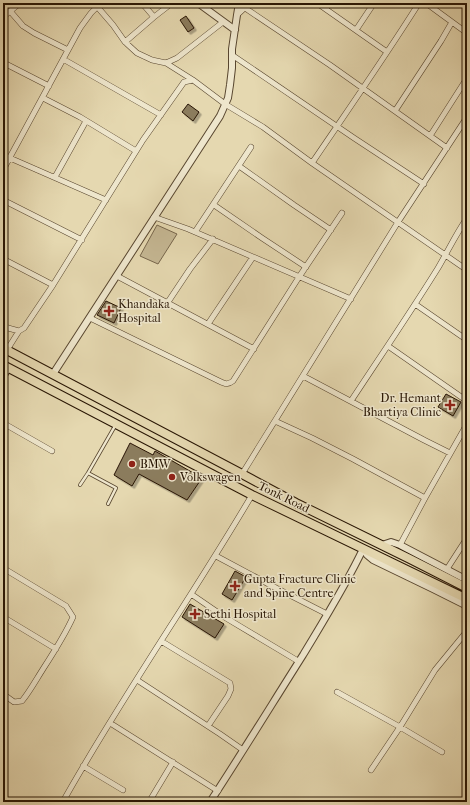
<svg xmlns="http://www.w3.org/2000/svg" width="470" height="805" font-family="'IM FELL French Canon',serif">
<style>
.green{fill:#c5b793;stroke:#77664c}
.building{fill:#8b7b5d;stroke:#291604;filter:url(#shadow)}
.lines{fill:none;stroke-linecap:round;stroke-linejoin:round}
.service-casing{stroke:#58462f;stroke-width:4}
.minor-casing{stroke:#58462f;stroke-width:6}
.tertiary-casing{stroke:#58462f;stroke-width:8}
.primary-casing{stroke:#291604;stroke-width:10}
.service{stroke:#eee6cc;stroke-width:2.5}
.minor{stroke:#eee6cc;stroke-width:5}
.tertiary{stroke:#eee6cc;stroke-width:6}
.primary{stroke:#e5d8b0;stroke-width:8}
.poi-dot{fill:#8f2418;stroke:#eee6cc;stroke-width:1.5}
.labels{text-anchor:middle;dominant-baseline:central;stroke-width:3;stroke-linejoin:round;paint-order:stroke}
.poi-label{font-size:12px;fill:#291604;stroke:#eee6cc;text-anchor:start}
.street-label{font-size:12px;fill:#291604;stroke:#eee6cc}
</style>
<defs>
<filter id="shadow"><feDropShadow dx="2.5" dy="2.5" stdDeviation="0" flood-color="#0004"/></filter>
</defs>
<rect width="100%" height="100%" fill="#e5d8b0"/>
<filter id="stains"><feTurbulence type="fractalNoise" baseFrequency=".005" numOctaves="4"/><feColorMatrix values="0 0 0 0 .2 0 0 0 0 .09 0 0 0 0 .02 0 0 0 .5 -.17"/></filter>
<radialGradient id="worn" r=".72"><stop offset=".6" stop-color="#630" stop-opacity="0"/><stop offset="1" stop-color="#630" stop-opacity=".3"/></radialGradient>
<path class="green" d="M157,225L177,234L158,264L140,256Z"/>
<path class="building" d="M186,16L194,28L188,32L180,20Z
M188,104L199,112L193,121L182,112Z
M106,301L121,308L114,323L97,315Z
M446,394L461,402L453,416L438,407Z
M130,443L153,455L155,451L202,478L187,500L139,474L132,486L114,475Z
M235,571L246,577L232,600L222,594Z
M190,604L224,624L215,638L182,617Z"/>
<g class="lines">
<defs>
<path id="service" d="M80,485L88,473
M108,504L116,488L88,473L115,426"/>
<path id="minor" d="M94,3L113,25L125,42L137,53L152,60L166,63L177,58L223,22
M142,3L154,17
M317,3L387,52
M426,3L467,33
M245,8L330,65L447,148
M326,9L329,3
M10,11L23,26L34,33L68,50
M237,15L250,3
M3,17L20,3
M356,30L374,3
M125,42L154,17L172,3
M232,55L354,138L424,184
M63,59L161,115
M166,63L193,80
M3,64H6L49,86
M43,98L80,117L136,151
M395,111L441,41L452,22
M430,136L467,78
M3,155L106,200
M312,163C348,110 385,57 419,3
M239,166L294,205L331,230
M3,170L80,28L91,13L101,3
M55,177L86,121
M3,200L82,240
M214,205L262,238L306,267
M154,217L188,229L351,299
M195,232L251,147
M3,259L53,285
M117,276L254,349
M168,302L190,269L213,239
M415,304L467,340
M90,318L219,381C225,384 228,385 233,381L299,277L342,213
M208,324L253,257
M3,325L8,328L19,331L24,328L53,285L143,140L184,82L193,80L225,104L263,127L312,163L467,270
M388,346L467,401
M7,350L19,331
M303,376L424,440L450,453
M351,401C380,357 410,313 438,268C448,251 456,234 467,218
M275,421L312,438L353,459L425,498
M3,423L52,451
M242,474L398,222L467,117
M400,545L425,498L467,424
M216,556L276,588L327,614
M3,568L66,606L73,617C65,635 54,652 43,669C36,680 30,691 22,701L14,702L3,694
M447,569L467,538
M191,594L226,618L298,661
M3,617L56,649
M161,641L230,683L231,689L228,696L208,726
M137,680L220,734L243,750
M337,692L400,727L442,752
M110,723L218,791
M83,766L123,790
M371,770L400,727L435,670L467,631
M63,802L65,798C123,695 192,597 252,495
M149,802L173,762"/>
<path id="tertiary" d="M198,3L235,30
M53,374L220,116L228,98L230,85L232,68V49L237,15L239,3
M3,377L8,368
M382,545L391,542L400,545L467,580
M364,550L367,555L373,560L433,589L467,606
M210,802C242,753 272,704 303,655C324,620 346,585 363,549"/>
<path id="primary" d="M3,348L242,474L296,503L410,559L467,588
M3,365L252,495L467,599"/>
</defs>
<use href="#service" class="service-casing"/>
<use href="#minor" class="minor-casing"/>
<use href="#tertiary" class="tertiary-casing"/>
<use href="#primary" class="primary-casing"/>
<use href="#service" class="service"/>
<use href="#minor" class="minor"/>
<use href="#tertiary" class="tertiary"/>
<use href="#primary" class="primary"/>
</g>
<g class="poi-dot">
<path d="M107 305h4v4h4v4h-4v4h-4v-4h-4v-4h4z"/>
<path d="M448 399h4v4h4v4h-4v4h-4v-4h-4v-4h4z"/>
<circle cx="132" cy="464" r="4"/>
<circle cx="172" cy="477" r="4"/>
<path d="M233 580h4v4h4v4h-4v4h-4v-4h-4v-4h4z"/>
<path d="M193 608h4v4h4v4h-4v4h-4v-4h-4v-4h4z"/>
</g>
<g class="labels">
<g class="poi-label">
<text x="118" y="304">Khandaka<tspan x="118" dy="14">Hospital</tspan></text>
<text x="441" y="398" text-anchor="end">Dr. Hemant<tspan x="441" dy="14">Bhartiya Clinic</tspan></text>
<text x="140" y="464">BMW</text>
<text x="180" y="477">Volkswagen</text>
<text x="244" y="579">Gupta Fracture Clinic<tspan x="244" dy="14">and Spine Centre</tspan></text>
<text x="204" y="614">Sethi Hospital</text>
</g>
<g class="street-label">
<text transform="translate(284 497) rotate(26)">Tonk Road</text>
</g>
</g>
<rect width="470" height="805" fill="none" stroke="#e5d8b0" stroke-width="16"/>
<rect x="4" y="4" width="462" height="797" fill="none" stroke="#291604" stroke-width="2"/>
<rect x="8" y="8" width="454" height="789" fill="none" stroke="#291604"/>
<rect width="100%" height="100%" filter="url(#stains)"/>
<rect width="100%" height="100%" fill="url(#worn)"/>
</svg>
